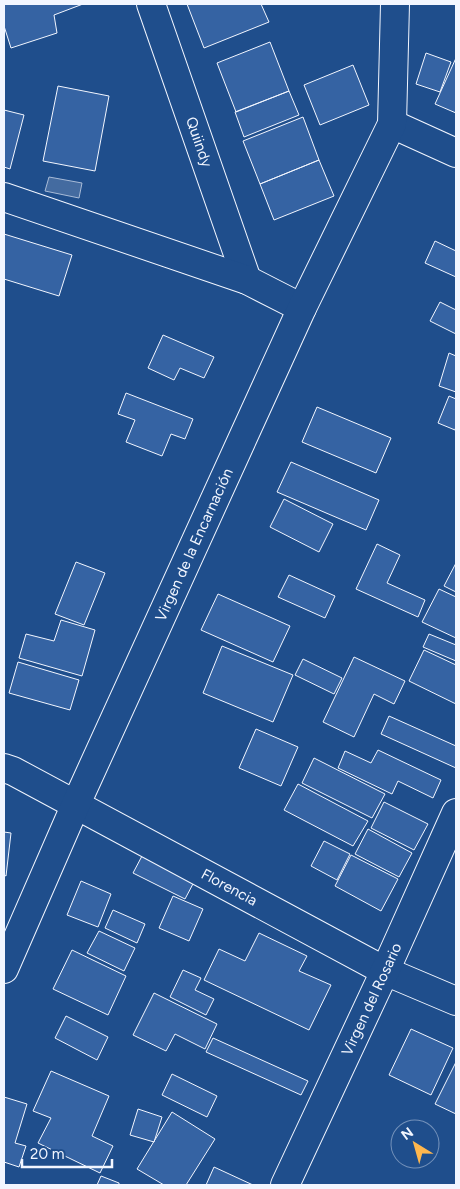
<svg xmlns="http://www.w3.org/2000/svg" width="460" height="1189" font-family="Figtree,sans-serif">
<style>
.water{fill:#446ba0;stroke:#a8bbd7}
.building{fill:#3563a3;stroke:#f2f6ff}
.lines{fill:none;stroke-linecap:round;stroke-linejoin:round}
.minor-casing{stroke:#f2f6ff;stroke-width:30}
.minor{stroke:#1f4e8c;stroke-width:28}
.labels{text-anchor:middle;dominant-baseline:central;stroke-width:4;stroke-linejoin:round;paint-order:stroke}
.street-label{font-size:15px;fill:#f2f6ff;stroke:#1f4e8c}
</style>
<rect width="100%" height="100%" fill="#1f4e8c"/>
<path class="water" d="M49,177L82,183L79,198L45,191Z"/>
<path class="building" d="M4,4H83L54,15L57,33L11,48L4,26Z
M187,4H261L269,22L204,48Z
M270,42L289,91L236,112L217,63Z
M426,53L451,62L440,92L416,84Z
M456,58V113L435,104Z
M353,65L369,105L320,125L304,85Z
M58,86L109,96L95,171L43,161Z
M289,91L299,115L244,137L235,112Z
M4,110L24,115L10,169L4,167Z
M303,117L319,160L260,184L243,141Z
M319,160L334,196L274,220L260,184Z
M4,234L72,255L59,296L4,279Z
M435,241L456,251V277L425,263Z
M440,302L456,310V334L430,321Z
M163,335L214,357L204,378L180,368L174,380L148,368Z
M449,353L456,356V392L439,386Z
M126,393L193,419L185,439L171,434L162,456L126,442L135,420L118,414Z
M449,396L456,399V426L455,430L438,423Z
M317,407L391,438L376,473L302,442Z
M291,462L379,500L366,530L277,492Z
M284,499L333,524L319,552L270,527Z
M377,544L400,555L387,583L425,600L418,617L356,589Z
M76,562L105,573L84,625L55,614Z
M456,563V592L444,586Z
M289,575L335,596L325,618L278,597Z
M439,589L456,597V638L422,622Z
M218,594L290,626L273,662L201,630Z
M61,620L95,630L82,676L19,658L26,634L54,641Z
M429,634L456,645V661L423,647Z
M222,646L293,675L273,722L203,693Z
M424,650L456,665V704L409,681Z
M354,657L405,681L394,704L374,694L354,737L323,722Z
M303,659L342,678L334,694L295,675Z
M18,662L79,680L70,710L9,693Z
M389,716L456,746V768L381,734Z
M256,729L298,747L281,786L239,768Z
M378,750L441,780L433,798L398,781L392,794L338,768L345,751L371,763Z
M314,758L385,794L372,818L302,783Z
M298,784L368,821L353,846L284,810Z
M384,802L428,824L414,850L371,828Z
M368,829L412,853L399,877L355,854Z
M4,832L11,833L6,876L4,875Z
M324,841L350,854L337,880L311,866Z
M351,855L398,879L381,911L335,886Z
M142,856L194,882L185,899L133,873Z
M81,881L111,894L98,927L67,915Z
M173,896L203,909L189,941L159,928Z
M113,910L145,924L137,943L105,928Z
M99,931L135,948L124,971L87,953Z
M259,933L307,956L299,971L331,985L309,1030L204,980L219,949L245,961Z
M72,950L126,976L108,1015L53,989Z
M183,970L201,978L195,990L214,999L206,1015L170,997Z
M154,993L217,1024L205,1049L175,1034L166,1051L133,1035Z
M66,1016L108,1037L97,1060L55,1038Z
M411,1029L453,1048L431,1095L389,1075Z
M213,1038L308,1081L301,1095L206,1052Z
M456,1062V1114L435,1104Z
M51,1071L109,1096L92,1136L113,1146L100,1173L38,1143L51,1118L33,1111Z
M172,1074L217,1096L207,1117L162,1095Z
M4,1097L27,1104L15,1143L26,1146L19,1167L4,1162Z
M138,1109L162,1117L154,1142L130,1135Z
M172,1112L215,1139L186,1185H164L137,1169Z
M214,1167L253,1185H206Z
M101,1176L119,1183V1185H97Z"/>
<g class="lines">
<defs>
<g id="minor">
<path id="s1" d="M151,4L247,280"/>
<path d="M392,124L456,153"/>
<path d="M4,197L247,280L302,308"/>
<path id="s2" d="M4,768L13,771L385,971L456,1001"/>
<path id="s3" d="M4,969L76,804L302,308L392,124L395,4"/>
<path id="s4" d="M285,1185L385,971L456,813"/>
</g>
</defs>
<use href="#minor" class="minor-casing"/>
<use href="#minor" class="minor"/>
</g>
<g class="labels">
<g class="street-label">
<text stroke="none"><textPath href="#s1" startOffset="146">Quiindy</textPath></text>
<text stroke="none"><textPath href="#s3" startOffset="465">Virgen de la Encarnación</textPath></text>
<text stroke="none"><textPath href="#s2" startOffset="255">Florencia</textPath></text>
<text stroke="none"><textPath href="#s4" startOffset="205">Virgen del Rosario</textPath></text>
</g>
</g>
<rect width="460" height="1189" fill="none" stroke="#f2f6ff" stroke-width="10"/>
<g transform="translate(415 1144) rotate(323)"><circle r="24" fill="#1f4e8c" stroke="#7391ba"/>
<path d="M0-4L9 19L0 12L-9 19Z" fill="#ffb74d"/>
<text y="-8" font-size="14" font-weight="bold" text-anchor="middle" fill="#f2f6ff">N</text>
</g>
<path d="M22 1159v8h90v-8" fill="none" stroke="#f2f6ff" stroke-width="2.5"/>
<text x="30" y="1159" font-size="15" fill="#f2f6ff" stroke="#1f4e8c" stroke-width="4" paint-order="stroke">20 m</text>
</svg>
